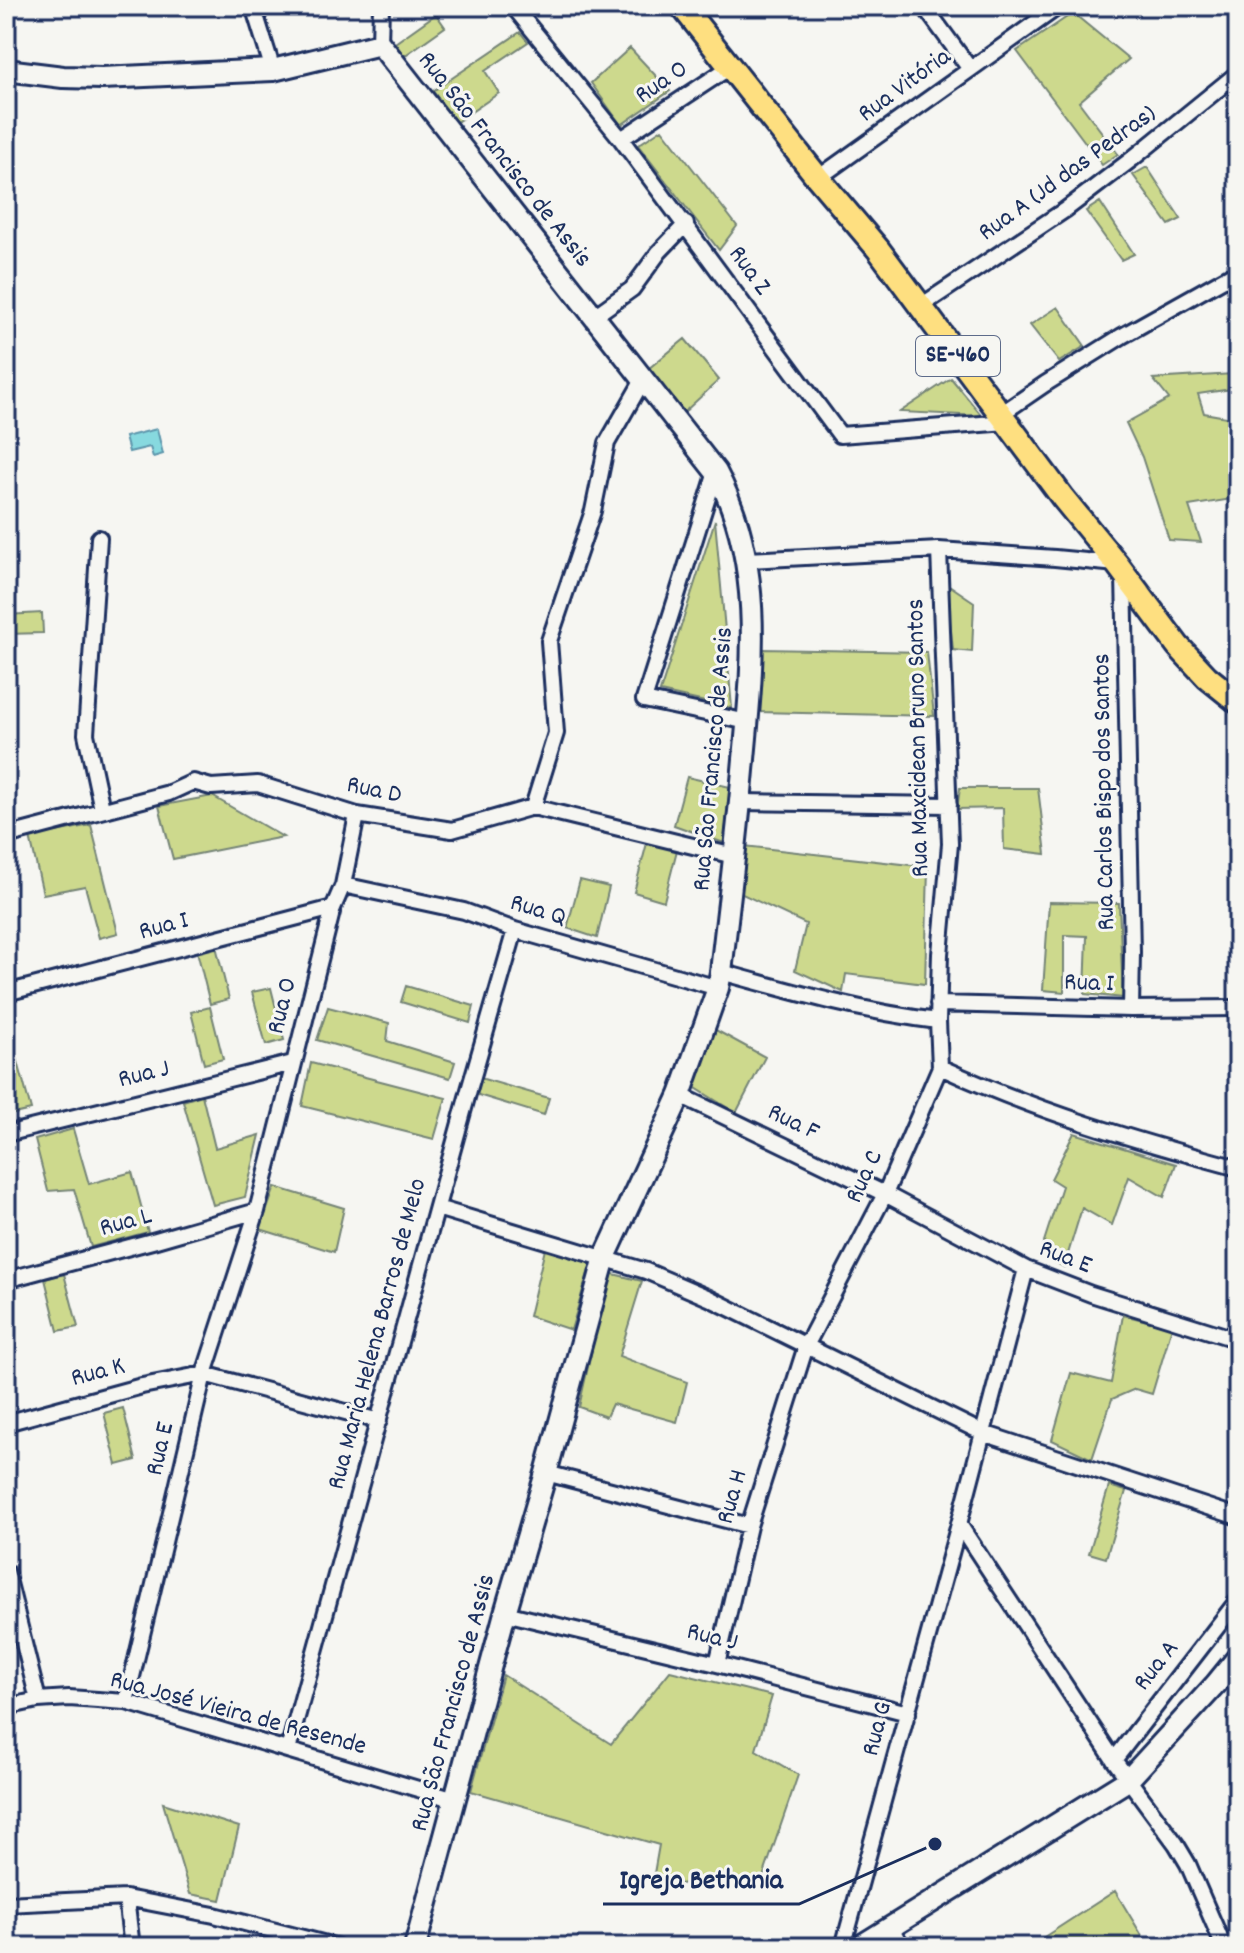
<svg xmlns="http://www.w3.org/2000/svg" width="1244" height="1953" font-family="Dekko,sans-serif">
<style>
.green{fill:#cdd98d;stroke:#748476;stroke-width:2}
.water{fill:#87d9df;stroke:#5c95ab;stroke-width:2}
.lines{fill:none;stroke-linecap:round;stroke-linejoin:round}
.street-casing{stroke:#1b2f5e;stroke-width:20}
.secondary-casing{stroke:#1b2f5e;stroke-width:26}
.primary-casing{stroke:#1b2f5e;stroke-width:28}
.street{stroke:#f6f6f2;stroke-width:14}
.secondary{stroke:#f6f6f2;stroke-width:20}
.primary{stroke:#fedf80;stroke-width:22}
.labels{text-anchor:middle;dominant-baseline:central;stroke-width:6;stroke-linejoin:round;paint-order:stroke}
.shield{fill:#f6f6f2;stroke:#5d6b8a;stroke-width:2}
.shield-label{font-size:24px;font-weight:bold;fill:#1b2f5e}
.street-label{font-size:26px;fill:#1b2f5e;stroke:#f6f6f2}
.leader{fill:none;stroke:#1b2f5e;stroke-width:3}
.callout-dot{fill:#1b2f5e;stroke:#f6f6f2;stroke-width:3}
.callout-label{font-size:28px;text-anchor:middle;font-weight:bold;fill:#1b2f5e;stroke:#f6f6f2;stroke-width:6;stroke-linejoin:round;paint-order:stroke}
</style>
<rect width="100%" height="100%" fill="#f6f6f2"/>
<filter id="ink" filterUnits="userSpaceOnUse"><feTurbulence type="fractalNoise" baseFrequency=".0125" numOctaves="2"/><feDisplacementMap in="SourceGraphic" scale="16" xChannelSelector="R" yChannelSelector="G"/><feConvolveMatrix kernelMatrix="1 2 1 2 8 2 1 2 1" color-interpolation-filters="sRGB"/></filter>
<g filter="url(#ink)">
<path class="green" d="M1073,13L1129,59L1079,102L1118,154L1102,165L1017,51Z
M436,14L445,27L404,56L395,43Z
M520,32L528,42L485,71L499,93L455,123L433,91Z
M630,48L670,91L621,125L591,83Z
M662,129L737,226L719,250L638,145Z
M1147,167L1181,219L1169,225L1133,175Z
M1100,202L1134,254L1121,260L1086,211Z
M1058,307L1085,346L1059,362L1030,325Z
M685,339L719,380L681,415L648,369Z
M1233,374L1231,389L1198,394L1204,413L1238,419V498L1189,506L1201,542L1169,540L1142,457L1126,423L1169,399L1153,379Z
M951,378L982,416L900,412Z
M715,520L732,708L660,692Z
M946,583L974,602L972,652L953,650Z
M42,613L43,633L6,634V615Z
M761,649L927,652L934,716L758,712Z
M687,777L730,787L724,843L674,825Z
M960,788H1038L1046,854L1004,849L1003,808L957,809Z
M212,796L283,837L173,859L159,806Z
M91,825L118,933L99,938L85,886L43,894L30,837Z
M647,843L677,850L664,901L634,892Z
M744,846L928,867L925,984L846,974L843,992L795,970L806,924L740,893Z
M580,880L609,887L597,938L567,928Z
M1049,902L1119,903L1123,998L1085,994L1087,936L1064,935V992L1043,990Z
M216,946L229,999L210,1004L197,951Z
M406,986L474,1006L470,1023L401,1002Z
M271,988L284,1040L266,1045L252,992Z
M210,1007L223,1059L204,1064L191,1012Z
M328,1007L389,1023L387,1041L455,1062L450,1078L317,1040Z
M712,1028L765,1057L736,1113L691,1085Z
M17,1058L31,1110L6,1116V1061Z
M311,1063L446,1098L434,1139L302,1106Z
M480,1078L549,1098L544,1115L475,1094Z
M202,1095L215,1148L260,1135L245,1197L213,1205L183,1101Z
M73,1129L89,1184L132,1172L148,1232L91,1247L74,1189L48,1191L35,1140Z
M1074,1133L1176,1164L1164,1197L1129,1177L1112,1225L1082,1208L1064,1267L1040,1254L1062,1186L1051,1179Z
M275,1187L344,1208L334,1252L260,1229Z
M545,1249L591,1263L571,1330L529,1316Z
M609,1273L642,1281L619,1356L687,1382L677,1422L612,1404L606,1417L579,1407Z
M64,1274L78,1327L58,1331L45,1279Z
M1123,1315L1172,1327L1152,1394L1135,1389L1112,1399L1092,1459L1052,1440L1071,1373L1111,1383Z
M123,1408L136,1460L117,1465L104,1413Z
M1109,1486L1126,1491L1106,1558L1089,1553Z
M670,1671L772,1696L756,1750L798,1775L762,1880L652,1885L659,1845L471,1791L503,1675L611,1744Z
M163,1803L239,1827L221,1900L190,1894Z
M1115,1891L1144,1939L1132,1947H1046L1041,1939Z"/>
<path class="water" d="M157,429L163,454L153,457L150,447L129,452L125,437Z"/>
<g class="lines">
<defs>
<path id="street" d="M253,6L273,70
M513,6L621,139L840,435L1007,422
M924,6L970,69
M380,44L381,6
M621,139L730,67
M818,178L1059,6
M921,306L1065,210L1132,159L1238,73
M593,317L632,289L659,252L686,224
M1001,414L1045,384L1122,336L1238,271
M716,472L644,700L748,722
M99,538L86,734L102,809
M747,560L939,550L1055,558L1117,564
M1124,575L1132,952L1131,1009
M740,802L949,805
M533,807L556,733L549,641L593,511L607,443L643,380
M6,836L169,793L193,782L211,787L258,784L357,815L452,830L533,807L734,856
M343,885L464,911L515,930L718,988
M721,972C793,992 863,1012 938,1021
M6,993L333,908
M938,1004L1131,1009L1238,1008
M940,1067C1036,1111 1136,1141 1238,1168
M680,1095L885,1194L1026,1269L1091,1294L1238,1340
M6,1134L293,1063
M437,1208L646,1271L709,1298L983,1433L1238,1517
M6,1280L156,1240L257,1211
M6,1423L142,1386L204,1374L379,1421
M546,1473L749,1526
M959,1524L1114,1760L1176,1844L1188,1864L1224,1947
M6,1571L38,1700
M505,1613L717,1664L908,1713
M717,1664L749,1526L806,1346L885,1194L940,1067L938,1021L940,954L950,844L939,550
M126,1702L204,1374L257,1211L333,908L343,885L357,815
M6,1707L38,1700L69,1698L126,1702L455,1800
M288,1750L469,1090L515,930
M1114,1760L1238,1600
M126,1898L132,1947
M6,1904L126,1898L214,1915L338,1947
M890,1928L903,1947
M843,1947L959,1524L1026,1269
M1228,1947L1238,1938"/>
<path id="secondary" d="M6,70L63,77L102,78L273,70L380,44L716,472C764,562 753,662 744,759C738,830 729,901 721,972L718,988L680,1095L605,1257L546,1473L505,1613L415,1947
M859,1947L1128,1780L1216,1684L1238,1657"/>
<path id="primary" d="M682,6L818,178L878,249L1063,498L1117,564L1178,646L1207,677L1238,702"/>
</defs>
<use href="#street" class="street-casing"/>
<use href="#secondary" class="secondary-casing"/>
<use href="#primary" class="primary-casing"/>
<use href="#street" class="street"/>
<use href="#secondary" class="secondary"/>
<use href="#primary" class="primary"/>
</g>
</g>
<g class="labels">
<rect class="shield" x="916" y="336" width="84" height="40" rx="6"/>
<g class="shield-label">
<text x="958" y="356">SE-460</text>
</g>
<g class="street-label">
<text transform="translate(662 83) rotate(-34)">Rua O</text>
<text transform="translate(905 86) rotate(-36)">Rua Vitória</text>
<text transform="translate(504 160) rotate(52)">Rua São Francisco de Assis</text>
<text transform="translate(1068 174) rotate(-36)">Rua A (Jd das Pedras)</text>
<text transform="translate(749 271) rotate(54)">Rua Z</text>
<text transform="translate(919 738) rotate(-91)">Rua Maxcidean Bruno Santos</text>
<text transform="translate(714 759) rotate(-85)">Rua São Francisco de Assis</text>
<text transform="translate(374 791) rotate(12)">Rua D</text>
<text transform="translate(1105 792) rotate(-91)">Rua Carlos Bispo dos Santos</text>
<text transform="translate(538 911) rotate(17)">Rua Q</text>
<text transform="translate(164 927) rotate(-15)">Rua I</text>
<text transform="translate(1089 984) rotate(2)">Rua I</text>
<text transform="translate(283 1006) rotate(-76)">Rua O</text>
<text transform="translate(144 1075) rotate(-14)">Rua J</text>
<text transform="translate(793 1123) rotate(26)">Rua F</text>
<text transform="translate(865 1177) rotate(-65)">Rua C</text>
<text transform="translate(126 1223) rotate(-15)">Rua L</text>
<text transform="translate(1065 1258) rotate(21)">Rua E</text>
<text transform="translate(378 1334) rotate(-75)">Rua Maria Helena Barros de Melo</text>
<text transform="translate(98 1373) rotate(-15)">Rua K</text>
<text transform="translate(161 1449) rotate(-77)">Rua E</text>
<text transform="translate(733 1497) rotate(-74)">Rua H</text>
<text transform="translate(712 1638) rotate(14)">Rua J</text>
<text transform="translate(1157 1666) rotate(-52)">Rua A</text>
<text transform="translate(454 1703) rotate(-75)">Rua São Francisco de Assis</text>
<text transform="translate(238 1714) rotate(15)">Rua José Vieira de Resende</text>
<text transform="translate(878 1729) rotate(-75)">Rua G</text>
</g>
</g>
<path class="leader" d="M935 1844L799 1904H603"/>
<circle class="callout-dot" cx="935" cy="1844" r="8"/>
<g class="callout-label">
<text x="701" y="1888">Igreja Bethania</text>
</g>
<rect width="1244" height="1953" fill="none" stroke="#f6f6f2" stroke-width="32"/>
<rect x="16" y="16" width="1212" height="1921" fill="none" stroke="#1b2f5e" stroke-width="3" filter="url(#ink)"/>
</svg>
